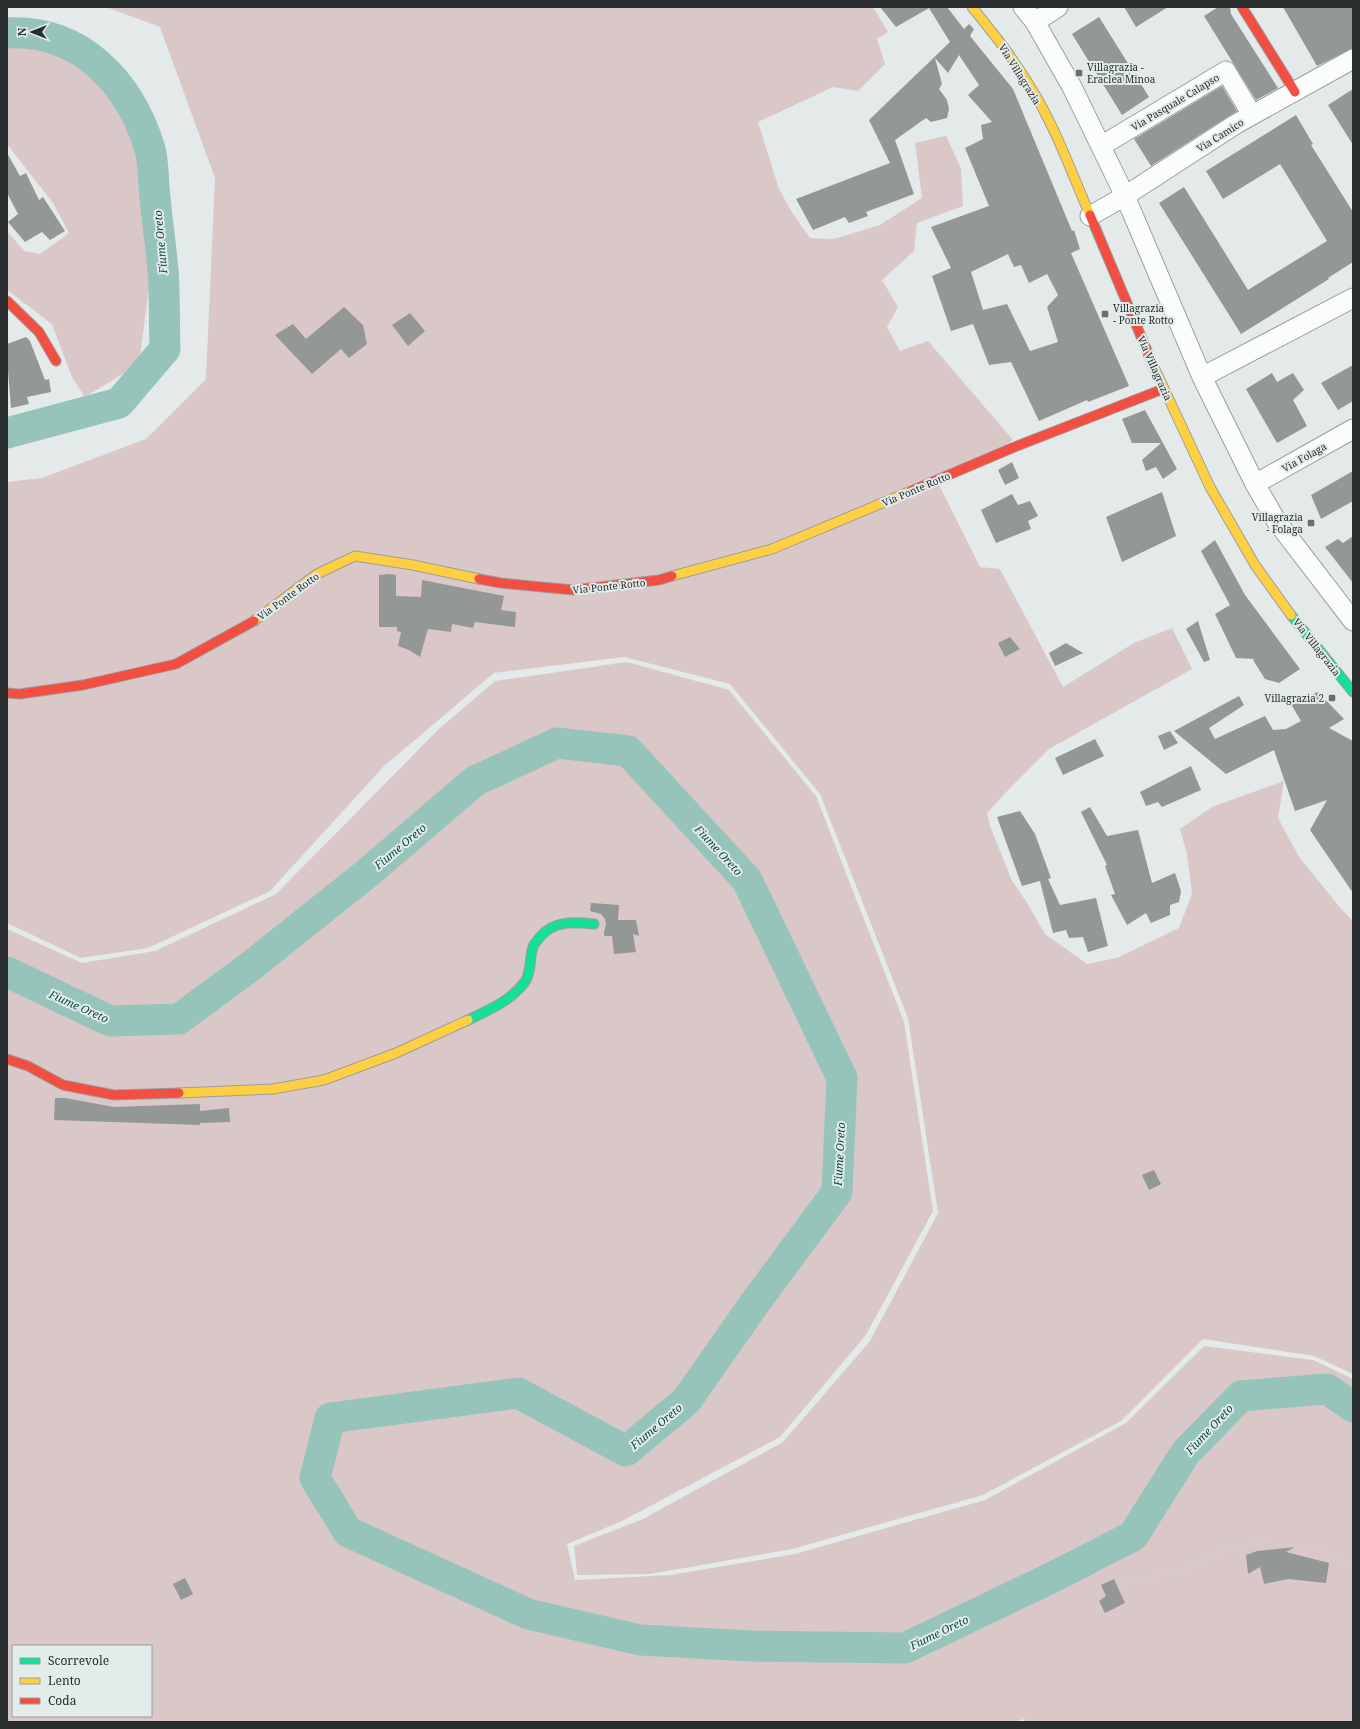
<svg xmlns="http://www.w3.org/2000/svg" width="1360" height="1729" font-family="'Noto Serif',serif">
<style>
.green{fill:#d9c8c7;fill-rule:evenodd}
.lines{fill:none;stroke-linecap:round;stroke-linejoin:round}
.river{stroke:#96c4bb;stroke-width:31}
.building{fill:#939796;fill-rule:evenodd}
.street-casing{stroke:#9a9e9d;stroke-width:21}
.fast-casing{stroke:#9a9e9d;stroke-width:11}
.slow-casing{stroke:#9a9e9d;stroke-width:11}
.jam-casing{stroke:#9a9e9d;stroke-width:11}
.path{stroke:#d0d2d2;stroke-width:2.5;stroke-dasharray:1 3;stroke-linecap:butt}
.street{stroke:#fbfcfc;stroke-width:19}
.fast{stroke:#16e098;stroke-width:9}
.slow{stroke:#ffcf43;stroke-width:9}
.jam{stroke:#f24e42;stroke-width:9}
.poi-dot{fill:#6b6f6f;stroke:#e2ecea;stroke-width:1.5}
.labels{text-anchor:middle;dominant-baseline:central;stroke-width:4;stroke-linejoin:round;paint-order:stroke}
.poi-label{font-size:10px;fill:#2a2d2d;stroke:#e2ecea;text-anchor:start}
.street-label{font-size:10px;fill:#2a2d2d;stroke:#e2ecea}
.water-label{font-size:11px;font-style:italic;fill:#0a453d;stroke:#e2ecea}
</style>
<rect width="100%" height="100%" fill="#e4eae9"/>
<path class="green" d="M106,7H873L888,32L877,39L885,64L858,91L833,87L758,122L779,189L793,214L810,238L834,239L880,225L922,198L915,143L946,136L961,168L963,206L917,223L914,251L882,280L898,307L887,327L900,351L928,341L1013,440L939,485L980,567L1000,569L1063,687L1134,643L1172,628L1192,669L1049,749L1010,788L987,813L990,826L1012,881L1026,901L1045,934L1087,964L1117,958L1179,928L1192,894L1187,854L1180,829L1212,807L1284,781L1278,818L1299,857L1342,910L1353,921V1374L1314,1356L1203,1339L1121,1421L983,1495L792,1549L650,1574L577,1575L574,1546L643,1519L783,1442L870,1341L938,1213L908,1018L820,794L730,684L624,657L494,673L384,766L270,891L148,948L81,958L7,923V482L42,478L146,439L206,379L215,178L160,27Z
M7,42L39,44L95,75L131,133L145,195L150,279L139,364L85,397L72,377L52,324L7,290V231L24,251L40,254L69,233L53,203L7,144Z
M627,662L729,690L816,796L904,1022L933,1211L866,1335L780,1437L622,1521L567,1544L575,1580L670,1575L795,1554L985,1500L1126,1423L1204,1346L1313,1360L1353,1379V1722H1026L1024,1719L1013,1722H7V929L82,963L155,951L276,894L439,729L495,681ZM13,1646H151V1716H13Z"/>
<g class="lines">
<path class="river" d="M7,33C81,29 130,83 150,149C154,163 153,183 155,197C157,222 161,246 163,270C165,296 164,323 165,349L119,403L7,433
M7,972L110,1021L179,1019L251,966L365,875L475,781L557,743L628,751L747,880L842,1078L837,1192L757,1300L686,1401L626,1451L518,1393L330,1418L315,1478L348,1532L528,1614L640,1640L750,1646L905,1648L1055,1576L1133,1536L1186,1452L1241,1396L1327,1389L1353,1407"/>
</g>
<path class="building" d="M880,7H947L964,29L969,24L974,29L970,36L1013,89L1072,231L1074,230L1080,249L1071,253L1129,386L1088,402L1087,400L1039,421L1011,362L989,365L973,324L951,331L932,276L951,268L931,227L989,206L965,148L983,139L981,125L992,122L968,95L979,85L959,55L948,73L935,58L942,84L939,89L947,100L949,109L947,118L931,122L926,118L895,140L914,194L866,212L868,216L849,223L845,217L813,230L796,199L890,163L869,120L950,42L929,8L896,27ZM1008,254L1014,267L1021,265L1029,283L1047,274L1058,295L1047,307L1058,342L1030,351L1007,304L983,310L971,272Z
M1124,7H1168L1136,27Z
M1218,7H1230L1231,14L1278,88L1256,100L1204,16Z
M1283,7H1353V48L1317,66Z
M1099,17L1149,97L1122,115L1072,34Z
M1222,86L1237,111L1151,166L1134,139Z
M1353,89V145L1328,105Z
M1296,115L1313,144L1311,145L1353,212V262L1328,278L1329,279L1241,334L1159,203L1184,187L1248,290L1327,241L1280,164L1223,199L1206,171Z
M7,153L20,176L26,173L39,200L43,197L65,231L50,240L42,232L25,242L8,222L18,214L7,193Z
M344,307L363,325L367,344L349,358L341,349L312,374L275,335L293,324L306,339Z
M410,313L425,331L408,346L392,325Z
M26,337L30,341L45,380L49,379L51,392L27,397L29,404L11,408L8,371L7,372V344Z
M1353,365V401L1338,410L1321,383Z
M1272,373L1277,382L1293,373L1304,390L1293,400L1307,426L1277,443L1246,389Z
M1145,410L1177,469L1163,479L1156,467L1146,471L1142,460L1161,443H1132L1122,419Z
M1012,462L1019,478L1005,485L998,470Z
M1353,471V501L1321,519L1311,495Z
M1162,492L1176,536L1122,562L1106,517Z
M1012,494L1018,505L1030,501L1038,516L1028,521L1031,529L996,543L981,510Z
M1353,536V583L1325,547L1338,539L1343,543Z
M1215,540L1245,595L1300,669L1279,683L1265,679L1253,660L1255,659L1236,658L1215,614L1230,605L1201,551Z
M389,574L396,575V596L421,597L422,580L504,596L501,610L516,612L515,627L475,622L473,628L452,624L451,632L428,629L420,657L409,650L398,646L401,632L397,631V627H379V575Z
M1198,621L1210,660L1204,662L1186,629Z
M1010,637L1020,649L1005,657L998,643Z
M1066,643L1083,653L1055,666L1049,653Z
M1318,692L1344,719L1329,728L1353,741V893L1310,830L1327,800L1295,811L1274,750L1226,774L1174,731L1239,696L1244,705L1209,728L1215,739L1265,716L1273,730L1286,729L1301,721L1291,704Z
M1170,731L1178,743L1164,750L1158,736Z
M1095,739L1104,756L1063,775L1055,758Z
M1191,766L1201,790L1162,807L1158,802L1146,806L1140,792Z
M1090,807L1107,836L1138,830L1152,883L1175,873L1181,891L1179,902L1170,905V915L1151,923L1146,913L1127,925L1111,895L1115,894L1105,866L1107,865L1081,812Z
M1020,811L1035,834L1051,878L1048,879L1060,905L1096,898L1108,946L1088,952L1083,937L1069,938L1066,930L1053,933L1040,881L1022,886L997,817Z
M591,903L619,905L618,920H636L639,936L633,934L636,952L614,954L612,936H604V932L606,925L605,919L601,914L590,911Z
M55,1098H65L114,1107L200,1104V1111L229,1108L230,1122L200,1123V1125L54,1120Z
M1154,1170L1161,1184L1149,1190L1142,1175Z
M1295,1547L1286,1552L1329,1563L1326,1583L1288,1579L1264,1584L1260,1567L1248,1574L1246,1555L1257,1551Z
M185,1578L193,1594L181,1600L173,1584Z
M1114,1579L1125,1603L1105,1613L1099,1601L1106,1596L1101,1585Z"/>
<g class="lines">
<defs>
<path id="street" d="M1023,7L1035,22L1072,87L1125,196L1202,377L1255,484L1277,522L1353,621
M1035,22L1058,7
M1101,146L1226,71L1252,115
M1090,216L1125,196L1236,124L1353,59
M1202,377L1353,298
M1255,484L1353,429"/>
<path id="fast" d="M1291,615L1353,692
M468,1020C489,1010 510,1001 524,983C532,973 529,958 533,947C534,943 538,940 540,937C554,920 574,922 594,924"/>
<path id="slow" d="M972,7C993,33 1014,59 1031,88C1055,126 1072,174 1090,215
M1153,365L1210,487L1255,565L1291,615
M672,576L772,549L911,491
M254,621L317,574L355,556L413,565L479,579
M179,1093L273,1089L324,1080L396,1053L468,1020"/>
<path id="jam" d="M1242,7L1295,92
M1090,215L1153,365
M7,301L39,332L56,361
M911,491L1012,448L1163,389
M479,579L501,583L573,590L659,580L672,576
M7,693L20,694L83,685L176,664L254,621
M7,1059L28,1066L63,1085L114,1095L179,1093"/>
</defs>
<use href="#street" class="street-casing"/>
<use href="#fast" class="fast-casing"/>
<use href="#slow" class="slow-casing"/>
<use href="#jam" class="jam-casing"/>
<path class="path" d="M1124,1584L1195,1566L1225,1550L1257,1544L1302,1547L1336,1556L1353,1564"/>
<use href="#street" class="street"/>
<use href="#fast" class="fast"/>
<use href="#slow" class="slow"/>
<use href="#jam" class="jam"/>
</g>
<g class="poi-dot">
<rect x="1075" y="69" width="8" height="8" rx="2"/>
<rect x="1101" y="310" width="8" height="8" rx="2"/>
<rect x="1307" y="519" width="8" height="8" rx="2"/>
<rect x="1328" y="694" width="8" height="8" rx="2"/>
</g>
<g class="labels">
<g class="poi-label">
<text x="1087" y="67">Villagrazia -<tspan x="1087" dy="12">Eraclea Minoa</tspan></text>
<text x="1113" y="308">Villagrazia<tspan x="1113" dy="12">- Ponte Rotto</tspan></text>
<text x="1303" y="517" text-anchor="end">Villagrazia<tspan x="1303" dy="12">- Folaga</tspan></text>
<text x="1324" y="698" text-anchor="end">Villagrazia 2</text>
</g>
<g class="street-label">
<text transform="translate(1020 74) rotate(58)">Via Villagrazia</text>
<text transform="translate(1175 102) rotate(-31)">Via Pasquale Calapso</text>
<text transform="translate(1220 135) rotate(-32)">Via Camico</text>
<text transform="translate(1155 368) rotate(66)">Via Villagrazia</text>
<text transform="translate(1304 457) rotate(-29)">Via Folaga</text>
<text transform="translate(916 489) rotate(-23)">Via Ponte Rotto</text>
<text transform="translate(609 586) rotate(-6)">Via Ponte Rotto</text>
<text transform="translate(288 596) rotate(-36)">Via Ponte Rotto</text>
<text transform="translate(1317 647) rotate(52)">Via Villagrazia</text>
</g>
<g class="water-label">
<text transform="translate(160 242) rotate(-95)">Fiume Oreto</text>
<text transform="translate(400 846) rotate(-40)">Fiume Oreto</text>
<text transform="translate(719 850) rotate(47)">Fiume Oreto</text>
<text transform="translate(79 1006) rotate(24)">Fiume Oreto</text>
<text transform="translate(839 1154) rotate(-87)">Fiume Oreto</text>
<text transform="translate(656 1426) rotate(-40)">Fiume Oreto</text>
<text transform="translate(1209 1429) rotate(-47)">Fiume Oreto</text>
<text transform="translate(939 1632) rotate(-26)">Fiume Oreto</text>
</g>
</g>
<rect width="1360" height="1729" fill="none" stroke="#2a2d2d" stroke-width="16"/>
<rect x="12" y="1645" width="140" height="72" fill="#e2ecea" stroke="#98a09e"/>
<rect x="20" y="1658" width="20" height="6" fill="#16e098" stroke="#98a09e"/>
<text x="48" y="1665" font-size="12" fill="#2a2d2d">Scorrevole</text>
<rect x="20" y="1678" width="20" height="6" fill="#ffcf43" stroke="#98a09e"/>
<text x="48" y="1685" font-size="12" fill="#2a2d2d">Lento</text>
<rect x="20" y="1698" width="20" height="6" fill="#f24e42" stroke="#98a09e"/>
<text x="48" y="1705" font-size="12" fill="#2a2d2d">Coda</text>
<g transform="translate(32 32) rotate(270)" stroke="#e2ecea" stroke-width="3" paint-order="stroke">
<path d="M0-3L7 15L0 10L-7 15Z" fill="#2a2d2d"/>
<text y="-6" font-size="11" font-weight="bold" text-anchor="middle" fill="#2a2d2d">N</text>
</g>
</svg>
